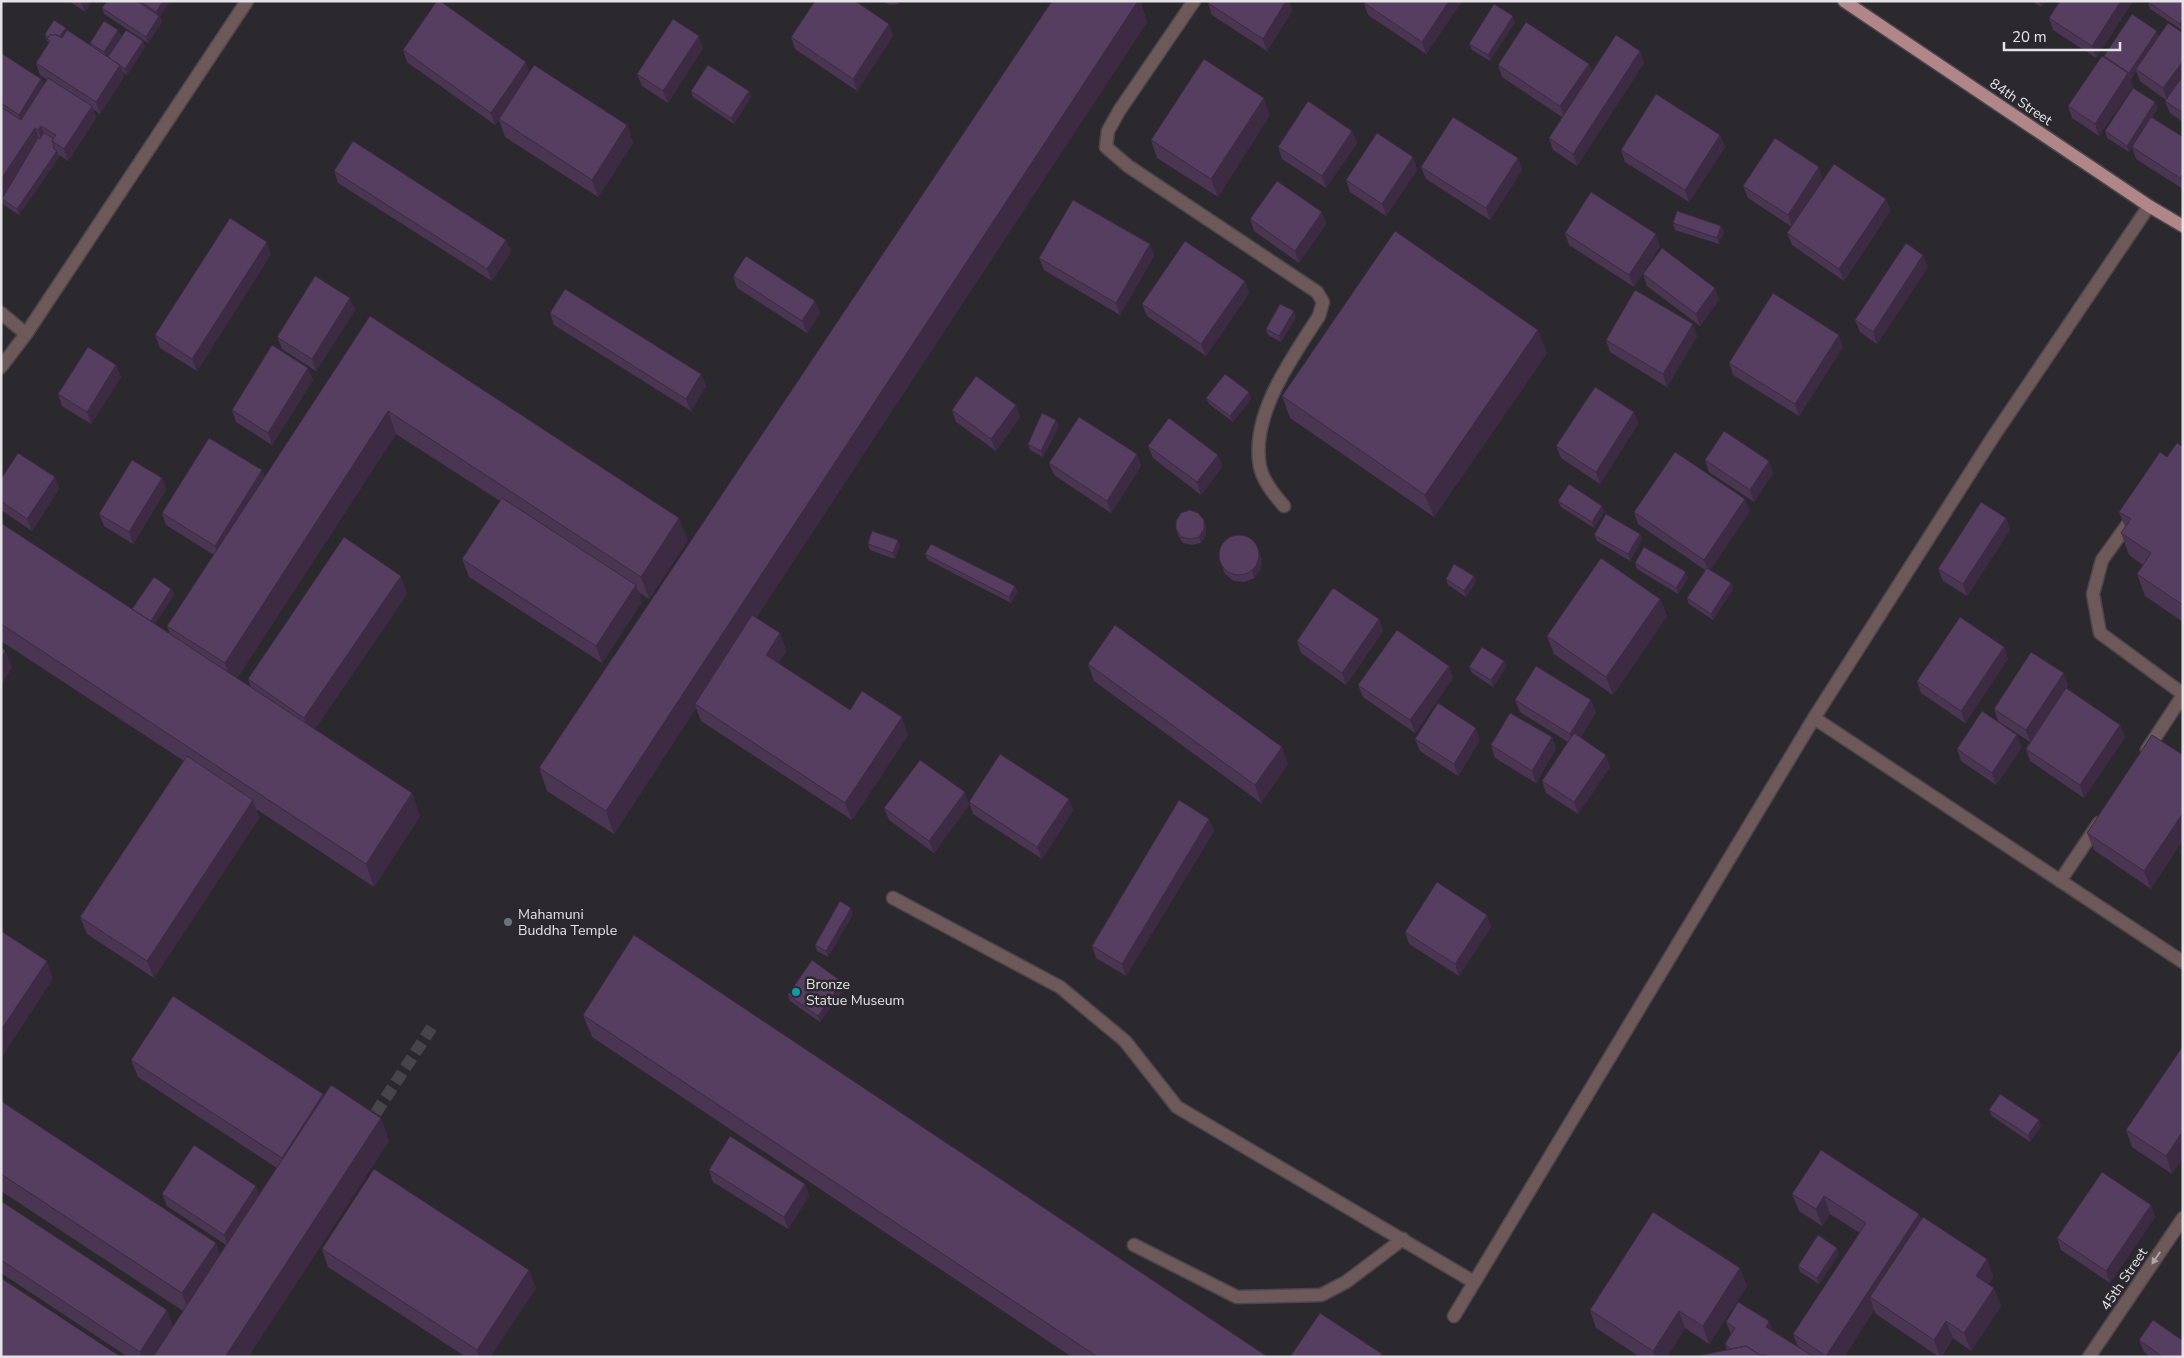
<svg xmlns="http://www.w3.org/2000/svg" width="2184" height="1358" font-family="'Nunito Sans',sans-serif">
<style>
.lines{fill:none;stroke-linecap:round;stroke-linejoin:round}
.street-tunnel{stroke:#48454a;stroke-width:12;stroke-dasharray:12 6;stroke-linecap:butt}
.lane-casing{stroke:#4a474c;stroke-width:15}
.street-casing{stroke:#4a474c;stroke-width:15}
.primary-casing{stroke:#4a474c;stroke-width:15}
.lane{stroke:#6e595a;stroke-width:12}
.street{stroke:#6e595a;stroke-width:12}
.primary{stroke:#b18689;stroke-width:12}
.wall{fill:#4a3553}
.shaded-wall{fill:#3c2b43}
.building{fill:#563e60;stroke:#3c2b43}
.oneway{fill:#b0a5a8}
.worship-dot{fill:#6b7280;stroke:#2c292e;stroke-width:2}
.culture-dot{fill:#0f9aa8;stroke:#2c292e;stroke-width:2}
.labels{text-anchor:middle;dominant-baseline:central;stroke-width:5;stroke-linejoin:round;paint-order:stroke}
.street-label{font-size:14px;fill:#e6e3e7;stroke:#2c292e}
.poi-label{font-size:14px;fill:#e6e3e7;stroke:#2c292e;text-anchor:start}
</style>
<rect width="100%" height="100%" fill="#2c292e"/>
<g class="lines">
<path class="street-tunnel" d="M366,1128L432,1027"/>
<defs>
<path id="lane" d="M2130,521L2102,560L2093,594L2100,633L2183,694
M2147,750L2183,695
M2060,881L2099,823
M893,898L1060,987L1125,1041L1177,1107L1474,1282
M1134,1245L1237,1297L1321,1295L1346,1282L1403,1239"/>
<path id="street" d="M1194,1L1119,111L1108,131L1106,147L1128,166L1317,292L1323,302L1319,316C1292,358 1250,415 1260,467C1263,481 1275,496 1284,506
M1,313L26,334
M1,367L26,334L247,1
M1814,718L2183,962
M1454,1316L1814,718L1993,437L2149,206
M2089,1357L2183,1218"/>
<path id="primary" d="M1844,1L2149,206L2183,226"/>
</defs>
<use href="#lane" class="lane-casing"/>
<use href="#street" class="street-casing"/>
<use href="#primary" class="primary-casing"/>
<use href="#lane" class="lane"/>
<use href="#street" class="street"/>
<use href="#primary" class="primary"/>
</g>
<path class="wall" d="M69,1H92L85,12Z
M107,1H170L160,16L162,22L148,43L104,14L102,8Z
M881,1H902L898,4L890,5Z
M1052,1H1140L1147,22L756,618L780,633L786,651L778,663L850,710L908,735L852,820L701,721L696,708L614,834L547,791L539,768Z
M1209,1H1289L1292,11L1267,51L1212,15L1208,3Z
M1462,1L1426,54L1368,15L1364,3Z
M2032,1H2045L2041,7Z
M2133,1L2096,58L2053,30L2049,18Z
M2183,1L2182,30L2150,9L2148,2Z
M1515,22L1490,61L1472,50L1469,44Z
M889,24L893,36L857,91L795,49L791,37Z
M66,28L67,31L92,46L90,43L118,30L121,36L108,57L143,41L145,47L127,75L123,72L124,77L100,114L93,109L96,118L68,161L59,155V157L19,215L4,205L2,199L12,181L1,198V53L41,79L44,85L48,80L40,75L36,63L49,43L47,41L45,34Z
M2183,33V122L2170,113L2165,101L2166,100L2140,81L2136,71L2131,79L2130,78L2133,86L2099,136L2072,118L2068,106L2105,58L2104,56Z
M703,48L668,103L642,86L637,74Z
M403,50L529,72L627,125L633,143L598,197L505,137L499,120L495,125L407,62Z
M1640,51L1644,63L1577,166L1553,150L1549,138L1562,117L1502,77L1498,65L1589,64L1592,72Z
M691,91H749L751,97L734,124L693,97Z
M2158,108L2152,117L2183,137V189L2136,159L2132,147L2129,152L2107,138L2105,131Z
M1270,115L1218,197L1157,158L1151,140Z
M1352,131L1357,143L1326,188L1282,159L1278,147Z
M1720,135L1725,147L1689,202L1625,162L1621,150Z
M1413,157L1417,170L1386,216L1350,192L1346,180Z
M1518,158L1522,170L1490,220L1426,179L1421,167Z
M334,171L506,240L511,252L492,281L338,183Z
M1823,179L1809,201L1886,199L1890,211L1844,281L1792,245L1787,233L1792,227L1748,198L1743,186Z
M1322,212L1326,224L1299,263L1254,231L1250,219Z
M1673,223L1724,232L1719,244L1675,230Z
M1565,233L1660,246L1634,287L1569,245Z
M1150,244L1154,256L1120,315L1044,270L1039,258Z
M271,254L197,371L160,348L155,335Z
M1928,267L1877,344L1860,332L1855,320Z
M1643,274L1715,288L1719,300L1700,326L1647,286Z
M733,276L815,301L820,313L807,333L737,288Z
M1249,293L1206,356L1147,316L1142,304Z
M355,310L316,371L282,349L277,337Z
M550,313L701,374L706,386L691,411L554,325Z
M370,316L688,540L649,599L638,592L642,602L602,663L469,577L462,559L500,501L396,434L237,678L251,687L248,679L407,594L315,729L420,816L374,887L256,809L259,818L154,978L87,934L80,917L184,761L1,641V523L132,609L171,589L174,595L155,624L170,634L167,626L214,555L166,525L162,513L265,477Z
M1296,317L1281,342L1268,335L1266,329Z
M1697,336L1667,387L1610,352L1606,340Z
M1843,347L1799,416L1733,375L1729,363Z
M1547,353L1434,517L1290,418L1282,396Z
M116,365L121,377L91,424L62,406L58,394Z
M308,368L313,380L272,445L236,422L232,410Z
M1249,392L1251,399L1233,422L1209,404L1206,398Z
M1016,405L1020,417L996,451L956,422L952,410Z
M1634,412L1638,424L1600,484L1561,458L1556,446Z
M1059,426L1043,457L1030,450L1028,444Z
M1148,446L1218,455L1222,467L1201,495L1153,458Z
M2183,447V622L2145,596L2137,574L2143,565L2129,555L2121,533L2125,527L2119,512L2167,457Z
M1137,454L1141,466L1111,513L1054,475L1049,463Z
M1705,460L1773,473L1754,502L1709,472Z
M55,477L59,489L32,531L1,510V479Z
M162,478L166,490L133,544L104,526L99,514Z
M1558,501L1602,506L1604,512L1594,528L1561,507Z
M1750,511L1710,570L1731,583L1733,589L1713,620L1689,604L1687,598L1705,570L1638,524L1634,512Z
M2006,518L2010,530L1967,596L1943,581L1938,569Z
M1206,526V535L1201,543L1192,545L1183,543L1178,535L1176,529Z
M1640,534L1642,540L1630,561L1597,541L1594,535Z
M868,544L900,546L895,559L870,550Z
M925,554L1015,586L1017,592L1011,603L928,560Z
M1262,558L1261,569L1254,578L1244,582L1234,581L1225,574L1219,559Z
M1635,563L1688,578L1678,594L1637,569Z
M1474,576L1476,582L1466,597L1448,585L1446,579Z
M1660,599L1667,616L1613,695L1554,654L1547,636Z
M1379,619L1383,631L1346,685L1301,653L1297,641Z
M2004,647L2008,659L1965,723L1921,693L1917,681Z
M1504,661L1506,667L1493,687L1472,673L1469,667Z
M1088,664L1288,764L1261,803L1094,681Z
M1449,666L1453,678L1415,733L1363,697L1358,685Z
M2068,685L2066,689L2120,725L2125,737L2084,798L2030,761L2026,749L2030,742L1998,721L1994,709Z
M1515,700L1596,712L1580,738L1610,767L1578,814L1546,793L1542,781L1568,742L1520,712Z
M1552,737L1556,749L1536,783L1495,758L1491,745Z
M1415,739L1480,740L1458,776L1420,751Z
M2022,747L1996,785L1961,761L1957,749Z
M2183,755L2151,889L2094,850L2087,833Z
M1069,799L1073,811L1042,859L973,814L969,802Z
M969,805L934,853L889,820L884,808Z
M1209,819L1214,831L1126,976L1096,958L1092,946Z
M853,914L828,957L817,951L815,945Z
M1491,927L1459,976L1409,944L1405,932Z
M842,982L845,988L820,1022L790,1001L788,995Z
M583,1015L1268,1357H1072L592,1037Z
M2183,1046L2172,1174L2132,1147L2126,1130Z
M131,1060L324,1096L389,1141L248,1357H128L1,1273V1201L167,1310L173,1327L183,1311L1,1191V1101L216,1243L220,1255L226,1245L167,1206L162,1194L259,1195L277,1168L138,1077Z
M1989,1110L2039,1120L2041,1126L2030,1142L1992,1116Z
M1821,1150L1921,1219L1987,1259L1993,1277L1988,1285L2001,1306L1971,1351L1953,1338L1941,1357H1939L1876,1314L1874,1310L1844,1357H1693L1727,1350L1725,1344L1731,1334L1726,1322L1769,1321L1773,1331L1798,1347L1793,1334L1860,1233L1830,1214L1822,1226L1799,1211L1792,1194Z
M709,1170L805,1184L809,1196L788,1229L713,1182Z
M2151,1205L2155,1217L2110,1283L2061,1250L2057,1238Z
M322,1249L536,1288L490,1357H466L328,1267Z
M1839,1254L1819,1284L1800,1272L1798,1266Z
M1747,1286L1709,1344L1685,1328L1667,1357H1640L1596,1328L1590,1310Z
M2139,1340L2183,1357H2150L2144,1352Z"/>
<path class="shaded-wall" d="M81,1H92L85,12Z
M163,1H170L160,16L162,22L148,43L146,37L158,17L156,12Z
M897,1H902L898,4Z
M1138,1H1140L1147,22L698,706L695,704L696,708L614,834L606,811Z
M1286,1H1289L1292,11L1267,51L1263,39Z
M1449,1H1462L1426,54L1422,42Z
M2039,1H2045L2041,7Z
M2121,1H2133L2096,58L2092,46Z
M1513,16L1515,22L1490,61L1488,55Z
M2183,19V28L2182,30L2180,24Z
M889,24L893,36L857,91L853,79Z
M66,28L68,34L58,48L55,41Z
M118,30L121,36L107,58L104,52Z
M2157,31L2159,37L2136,69V71L2131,79L2129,73Z
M699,36L703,48L668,103L663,91Z
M143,41L145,47L127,75L125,69Z
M1640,51L1644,63L1577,166L1573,154Z
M2183,61V79L2167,100L2163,88Z
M526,62L530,74L495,125L491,113Z
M1589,64L1593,76L1564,118L1560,106Z
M120,65L124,77L100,114L96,102Z
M2128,73L2133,86L2099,136L2095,124Z
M41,79L46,91L23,127L19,115Z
M749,91L751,97L734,124L731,118Z
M1264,98L1270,115L1218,197L1211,179Z
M2155,102L2158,108L2129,152L2127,146Z
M92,106L96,118L68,161L64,149Z
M627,125L633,143L598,197L592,180Z
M41,126L46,138L43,142L38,130Z
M35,128L39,140L1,198V179Z
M1352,131L1357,143L1326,188L1322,176Z
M1720,135L1725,147L1689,202L1685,190Z
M54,146L56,152L57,151L59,157L19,215L17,209Z
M1413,157L1417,170L1386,216L1382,204Z
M1518,158L1522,170L1490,220L1486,208Z
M1819,167L1823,179L1792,227L1788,215Z
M2183,173V186L2180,178Z
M1886,199L1890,211L1844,281L1839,269Z
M1322,212L1326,224L1299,263L1295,251Z
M1721,226L1724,232L1719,244L1717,238Z
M1656,234L1660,246L1634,287L1629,275Z
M506,240L511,252L492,281L487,269Z
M267,242L271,254L197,371L192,359Z
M1150,244L1154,256L1120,315L1116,303Z
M1923,255L1928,267L1877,344L1873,332Z
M1245,281L1249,293L1206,356L1201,344Z
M1715,288L1719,300L1700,326L1696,314Z
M350,298L355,310L316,371L312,359Z
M815,301L820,313L807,333L802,321Z
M1294,311L1296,317L1281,342L1279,336Z
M1693,324L1697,336L1667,387L1663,374Z
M1538,330L1547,353L1434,517L1425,495Z
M1839,335L1843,347L1799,416L1795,404Z
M116,365L121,377L91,424L87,412Z
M308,368L313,380L272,445L268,433Z
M701,374L706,386L691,411L686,399Z
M1249,392L1251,399L1233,422L1230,416Z
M1016,405L1020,417L996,451L991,439Z
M388,411L396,434L233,685L225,663Z
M1634,412L1638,424L1600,484L1596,472Z
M1056,420L1059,426L1043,457L1041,451Z
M1137,454L1141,466L1111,513L1107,501Z
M1218,455L1222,467L1201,495L1197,482Z
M1769,461L1773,473L1754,502L1750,490Z
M262,470L267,483L220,558L215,546Z
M55,477L59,489L32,531L27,519Z
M162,478L166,490L133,544L129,532Z
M1745,499L1750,511L1709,572L1704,560Z
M1602,506L1604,512L1594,528L1592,522Z
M679,518L688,540L649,599L641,577Z
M2006,518L2010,530L1967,596L1963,584Z
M1204,520L1206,526V535L1201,543L1199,537Z
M1640,534L1642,540L1630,561L1628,554Z
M898,540L900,546L895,559L893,553Z
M1259,552L1262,558L1261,569L1254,578L1252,572Z
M1686,572L1688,578L1678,594L1676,588Z
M401,576L407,594L311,735L304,718Z
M1474,576L1476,582L1466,597L1464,591Z
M1731,583L1733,589L1713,620L1711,614Z
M636,585L642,602L602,663L596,646Z
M1015,586L1017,592L1011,603L1009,597Z
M171,589L174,595L150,632L148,626Z
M1660,599L1667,616L1613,695L1606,677Z
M1379,619L1383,631L1346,685L1342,673Z
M780,633L786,651L772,672L766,655Z
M2004,647L2008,659L1965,723L1961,711Z
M6,651L12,668L1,685V657Z
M1504,661L1506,667L1493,687L1491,680Z
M1449,666L1453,678L1415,733L1410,720Z
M2064,673L2068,685L2030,742L2026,730Z
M1591,700L1596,712L1575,747L1570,734Z
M902,717L908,735L852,820L845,803Z
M2120,725L2125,737L2084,798L2080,785Z
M1476,728L1480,740L1458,776L1454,764Z
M2017,735L2022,747L1996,785L1992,773Z
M1552,737L1556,749L1536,783L1532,771Z
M1282,747L1288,764L1261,803L1255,785Z
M1606,755L1610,767L1578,814L1574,802Z
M965,792L969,805L934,853L929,841Z
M412,793L420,816L374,887L366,864Z
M1069,799L1073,811L1042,859L1037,847Z
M253,800L259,818L154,978L147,961Z
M2183,813V840L2151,889L2144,871Z
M1209,819L1214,831L1126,976L1122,964Z
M851,908L853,914L828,957L826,951Z
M1487,915L1491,927L1459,976L1455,964Z
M47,961L53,979L1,1058V1030Z
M842,982L845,988L820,1022L818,1016Z
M323,1094L330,1111L288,1175L282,1158Z
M381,1118L389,1141L248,1357H225Z
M2039,1120L2041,1126L2030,1142L2028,1135Z
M2183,1131V1158L2172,1174L2166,1156Z
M805,1184L809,1196L788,1229L784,1217Z
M256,1186L260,1198L228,1247L224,1235Z
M1824,1196L1830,1214L1822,1226L1816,1209Z
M2151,1205L2155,1217L2110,1283L2106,1271Z
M1919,1214L1926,1232L1870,1297L1874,1310L1844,1357H1827L1826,1356Z
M216,1243L224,1265L190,1316L182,1293Z
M1837,1248L1839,1254L1819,1284L1817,1278Z
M1987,1259L1993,1277L1982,1294L1976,1276Z
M1740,1268L1747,1286L1709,1344L1703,1326Z
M529,1270L536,1288L490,1357H479L477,1350Z
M1994,1288L2001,1306L1971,1351L1964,1333Z
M167,1310L173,1328L154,1357H142L140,1352Z
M1679,1311L1685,1328L1667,1357H1655L1653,1351Z
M1769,1321L1774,1333L1766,1327Z
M1946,1321L1953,1338L1940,1357L1934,1340Z"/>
<path class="building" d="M107,1H137L159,16L146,37L102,8Z
M140,1H163L156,12Z
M437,1H440L526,62L491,113L403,50Z
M815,1H855L889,24L853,79L791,37Z
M1052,1H1138L606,811L539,768Z
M1209,1H1286L1263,39L1208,3Z
M1365,1H1449L1422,42L1364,3Z
M2060,1H2121L2092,46L2049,18Z
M2149,1H2183V19L2180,24L2148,2Z
M1494,4L1513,16L1488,55L1469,44Z
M2132,14L2157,31L2129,73L2104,56Z
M673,19L699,36L663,91L637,74Z
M54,20L66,28L59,37L55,34L53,36L51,34L48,37L45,34Z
M104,21L118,30L104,52L90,43Z
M1526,22L1589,64L1560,106L1498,65Z
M2168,23L2183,33V61L2163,88L2136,69Z
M67,30L120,65L96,102L36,63L50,41L47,39L51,34L53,36L55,34L62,38Z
M126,30L143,41L125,69L108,57Z
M1616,35L1640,51L1573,154L1549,138Z
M1,53L41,79L19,115L1,103Z
M2102,56L2128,73L2095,124L2068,106Z
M1204,59L1264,98L1211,179L1151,140Z
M534,65L627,125L592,180L499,119Z
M708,65L749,91L731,118L691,91Z
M2183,76V113L2165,101Z
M48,78L92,106L64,149L52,141L56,135L41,126L38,130L35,128L1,179V107L21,120Z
M2133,88L2155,102L2127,146L2105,131Z
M1656,94L1720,135L1685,190L1621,150Z
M1308,101L1352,131L1322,176L1278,147Z
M1453,117L1518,158L1486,208L1421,167Z
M2151,117L2183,137V173L2180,178L2132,147Z
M44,133L54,139L52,141L54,146L53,148L57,151L17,209L2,199L38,138L40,139Z
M1377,133L1413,157L1382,204L1346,180Z
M1775,138L1819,167L1788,215L1743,186Z
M353,141L506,240L487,269L334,171Z
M1834,164L1886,199L1839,269L1787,233Z
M1277,181L1322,212L1295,251L1250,219Z
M1591,192L1656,234L1629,275L1565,233Z
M1073,200L1150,244L1116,303L1039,258Z
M1677,211L1721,226L1717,238L1673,223Z
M230,218L267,242L192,359L155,335Z
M1395,231L1538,330L1425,495L1282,396Z
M1185,241L1245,281L1201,344L1142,304Z
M1906,243L1923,255L1873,332L1855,320Z
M1662,248L1715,288L1696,314L1643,274Z
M746,256L815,301L802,321L733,276Z
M315,276L350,298L312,359L277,337Z
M565,289L701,374L686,399L550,313Z
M1635,290L1693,324L1663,374L1606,340Z
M1773,293L1839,335L1795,404L1729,363Z
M1280,304L1294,311L1279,336L1266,329Z
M370,316L679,518L641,577L388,411L225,663L167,626Z
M272,345L308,368L268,433L232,410Z
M88,347L116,365L87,412L58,394Z
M1225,374L1249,392L1230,416L1206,398Z
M976,376L1016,405L991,439L952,410Z
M1595,387L1634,412L1596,472L1556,446Z
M1042,413L1056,420L1041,451L1028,444Z
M1079,417L1137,454L1107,501L1049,463Z
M1169,418L1218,455L1197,482L1148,446Z
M1724,431L1769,461L1750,490L1705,460Z
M209,438L262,470L215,546L162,513Z
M2177,443L2183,447V605L2137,574L2151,553L2121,533L2131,519L2119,512L2160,452L2167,457Z
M1675,452L1745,499L1704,560L1634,512Z
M18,453L55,477L27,519L1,501V479Z
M132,460L162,478L129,532L99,514Z
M1569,484L1602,506L1592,522L1558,501Z
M502,498L636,585L596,646L462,559Z
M1981,502L2006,518L1963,584L1938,569Z
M1190,510L1198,513L1204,520V529L1199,537L1190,539L1181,537L1176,529V521L1181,513Z
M1606,514L1640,534L1628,554L1594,535Z
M1,523L412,793L366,864L1,624Z
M872,531L898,540L893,553L868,544Z
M1219 555a20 20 0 1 1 40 0a20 20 0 1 1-40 0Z
M344,537L401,576L304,718L248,679Z
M931,544L1015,586L1009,597L925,554Z
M1644,547L1686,572L1676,588L1635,563Z
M1601,558L1660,599L1606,677L1547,636Z
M1454,564L1474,576L1464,591L1446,579Z
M1707,568L1731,583L1711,614L1687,598Z
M154,577L171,589L151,621L132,609Z
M1333,588L1379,619L1342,673L1297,641Z
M752,615L780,633L766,655L850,710L862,691L902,717L845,803L695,704Z
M1960,617L2004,647L1961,711L1917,681Z
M1115,625L1282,747L1255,785L1088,664Z
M1397,630L1449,666L1410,720L1358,685Z
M1482,647L1504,661L1491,680L1469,667Z
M1,648L6,651L1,657Z
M2031,652L2064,673L2026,730L1994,709Z
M1536,666L1591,700L1570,734L1515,700Z
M2066,688L2120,725L2080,785L2026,749Z
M1438,703L1476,728L1454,764L1415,739Z
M1982,711L2017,735L1992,773L1957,749Z
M1510,713L1552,737L1532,771L1491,745Z
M1574,733L1606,755L1574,802L1542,781Z
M2152,735L2183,755V813L2144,871L2087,833Z
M1000,754L1069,799L1037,847L969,802Z
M187,756L253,800L147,961L80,917Z
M920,760L965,792L929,841L884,808Z
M1179,800L1209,819L1122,964L1092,946Z
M1437,882L1487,915L1455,964L1405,932Z
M840,901L851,908L826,951L815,945Z
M1,931L47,961L1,1030Z
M634,935L1268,1357H1098L583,1015Z
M812,960L842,982L818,1016L788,995Z
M173,996L323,1094L282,1158L131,1060Z
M2183,1046V1131L2166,1156L2126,1130Z
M331,1085L381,1118L225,1357H153Z
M2000,1094L2039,1120L2028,1135L1989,1110Z
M1,1101L216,1243L182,1293L1,1174Z
M730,1136L805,1184L784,1217L709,1170Z
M194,1145L256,1186L224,1235L162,1194Z
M1821,1150L1919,1214L1826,1356L1793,1334L1866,1223L1824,1196L1816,1209L1792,1194Z
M374,1169L529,1270L477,1350L322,1249Z
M2102,1172L2151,1205L2106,1271L2057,1238Z
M1,1201L167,1310L140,1352L1,1260Z
M1653,1212L1740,1268L1703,1326L1679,1311L1653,1351L1590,1310Z
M1923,1217L1987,1259L1976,1276L1994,1288L1964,1333L1946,1321L1934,1340L1870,1297Z
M1818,1235L1837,1248L1817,1278L1798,1266Z
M1,1278L121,1357H3L1,1355Z
M1738,1302L1769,1321L1766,1327L1814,1357H1769L1766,1355H1760L1746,1346L1731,1349L1725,1344L1735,1328L1726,1322Z
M1320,1313L1382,1354L1380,1357H1290Z
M2153,1320L2183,1341V1357H2163L2139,1340Z
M1746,1346L1763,1357H1693Z"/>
<defs><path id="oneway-solid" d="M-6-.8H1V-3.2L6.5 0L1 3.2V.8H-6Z" transform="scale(1.25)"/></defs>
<use class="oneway" href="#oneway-solid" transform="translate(2156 1258) rotate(124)"/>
<circle class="worship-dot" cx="508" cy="922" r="5"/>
<circle class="culture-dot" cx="796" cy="992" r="5"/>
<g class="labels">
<g class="street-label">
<text transform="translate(2021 102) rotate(34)">84th Street</text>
<text transform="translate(2124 1279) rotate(-56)">45th Street</text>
</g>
<g class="poi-label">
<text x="518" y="914">Mahamuni<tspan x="518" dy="16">Buddha Temple</tspan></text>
<text x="806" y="984">Bronze<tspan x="806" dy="16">Statue Museum</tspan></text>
</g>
</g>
<rect width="2184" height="1358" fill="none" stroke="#e6e3e7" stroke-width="5"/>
<path d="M2004 42v8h116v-8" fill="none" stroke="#e6e3e7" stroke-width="2.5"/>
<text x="2012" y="42" font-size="15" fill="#e6e3e7" stroke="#2c292e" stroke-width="4" paint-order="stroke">20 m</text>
</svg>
